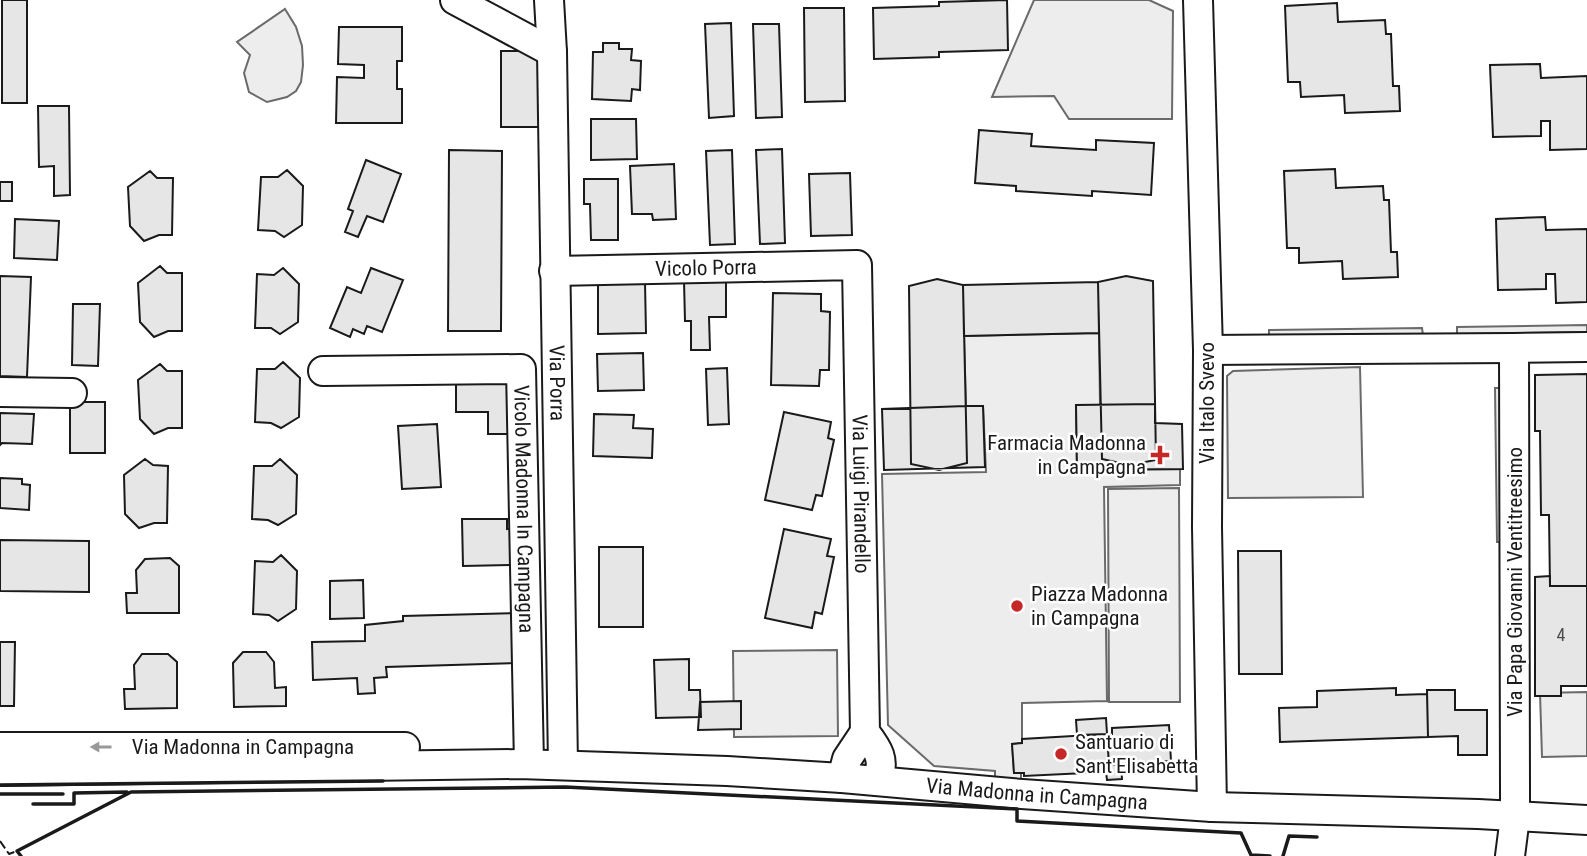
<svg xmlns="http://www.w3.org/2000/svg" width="1587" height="856" font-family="'Roboto Condensed',sans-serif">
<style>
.built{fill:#ededed;stroke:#6a6a6a;stroke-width:2}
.building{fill:#e6e6e6;stroke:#1a1a1a;stroke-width:2}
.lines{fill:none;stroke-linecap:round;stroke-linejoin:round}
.minor-casing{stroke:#1a1a1a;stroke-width:32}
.minor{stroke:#fff;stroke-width:28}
.fence{stroke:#1a1a1a;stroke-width:2;stroke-dasharray:9 3.5;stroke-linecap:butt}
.wall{stroke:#1a1a1a;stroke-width:3.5}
.oneway{fill:#989898}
.poi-dot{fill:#c62828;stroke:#fff;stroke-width:2.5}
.labels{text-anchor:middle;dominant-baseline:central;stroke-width:5;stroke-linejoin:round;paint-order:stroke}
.number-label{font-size:18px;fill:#4d4d4d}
.street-label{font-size:21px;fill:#1a1a1a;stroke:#fff}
.poi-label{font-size:21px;fill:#1a1a1a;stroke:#fff;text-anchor:start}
</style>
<rect width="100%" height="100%" fill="#fff"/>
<path class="built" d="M1034,0H1149L1173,11L1172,119H1069L1054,96L992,97Z
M285,9L296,27L302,46L303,65L301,82L296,91L287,97L267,102L249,92L244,73L250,55L237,42Z
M1587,325V332L1457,334V327Z
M1422,328L1423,335L1269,337V330Z
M1099,333L1100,405H1076L1077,470L1180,469V485L1104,487L1107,701L1022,703V743L1012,744L1014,773H1021V780L995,778V771L934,766L888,725L882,474L986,472L983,406H966L964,336Z
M1360,367L1363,497L1228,498L1227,376L1233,371Z
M1495,388H1503L1504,542H1497Z
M1179,488L1180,702H1109L1108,489Z
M837,650L838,736L734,737L733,651Z
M1587,692V756L1542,757L1540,693Z"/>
<path class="building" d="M2,0H27V103H2Z
M1007,0L1008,50L939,52V57L874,59L873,8L939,6V2Z
M1337,3L1338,22L1385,20L1386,34H1391L1393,86H1399L1400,111L1345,113L1344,95L1301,97L1300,82H1288L1285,6Z
M804,8H844L845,101L805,102Z
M731,23L734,116L709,118L705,24Z
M753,24H779L782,117L756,118Z
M339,27H402V61H397V89H402V123H336L337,77L364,78V65L338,64Z
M603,43H619V49H632L631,60L641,61L640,90L632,89L631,101L592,99L593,52H603Z
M501,51H545L546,127H501Z
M1540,64L1541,78L1587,76V149L1550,150V121H1541V136L1493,137L1490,65Z
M38,106H69L70,195L54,196V166L39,167Z
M591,119H636L637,159L591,160Z
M979,130L1032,134L1031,146L1096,150V140L1154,143L1151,195L1092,191V196L1016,191V186L975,183Z
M782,149L785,243L760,244L756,150Z
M449,150L502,151L501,331H448Z
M732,150L735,244L710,245L706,151Z
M366,160L401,174L383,222L367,216L358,237L345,232L353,211L348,209Z
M674,164L676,219L653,220L652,214H632L630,166Z
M1335,169L1336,188L1383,186L1384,200H1389L1391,252H1397L1398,277L1343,279L1342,261L1299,263V248H1287L1284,171Z
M287,170L303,186L302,225L284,237L275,231L258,230L261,177H278Z
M150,171L157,178H173L172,235H159L144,241L130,226L128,187Z
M850,173L852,235L811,236L809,174Z
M584,179H618V240H591L590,204H584Z
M0,182H12V201H0Z
M1545,217L1546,230L1587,229V302L1556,303L1555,274H1546V289L1498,290L1496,219Z
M15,219L59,221L57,260L14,258Z
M160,266L167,273H182V331H168L154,337L140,322L138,283Z
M283,268L299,284L298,322L280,334L271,328H255L257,274L274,275Z
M371,268L403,280L382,332L367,326L364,334L353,329L350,337L330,328L347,287L361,293Z
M0,276L31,277L27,377L0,376Z
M1126,276L1153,281L1156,460L1129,465L1102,459L1098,282Z
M937,279L963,285L967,463L939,470L911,464L909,286Z
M684,281H726V317H709L710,350H691V321H685Z
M645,282L646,333L598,334V283Z
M1098,282L1099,333L964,336L963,285Z
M773,293L821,294V311L830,312L829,370H820L819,386L771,385Z
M73,304H100L98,366L72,365Z
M643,353L644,390L598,391L597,354Z
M283,362L300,378L299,417L281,428L271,423L255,422L257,369H275Z
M160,364L167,371H182V428H168L154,434L140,419L138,380Z
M727,368L729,424L708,425L706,369Z
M1587,374V586H1550L1549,515H1541L1540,431H1535V375Z
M456,384H515V434H488V412H456Z
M70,402H105V453H70Z
M1155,404V423L1182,424L1183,469L1077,470L1076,405Z
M966,406H983L985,467L884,470L882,409Z
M784,412L831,422L828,438L834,440L822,496L816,495L812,510L765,500Z
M0,413L34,414L32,444L2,443L0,445Z
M594,414L634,415L633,428L653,429L652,458L593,456Z
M437,424L441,487L402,489L398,426Z
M145,459L153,465L168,466L167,523H154L139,528L125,514L124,475Z
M280,459L297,475L296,514L278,525L268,520L252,519L254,466H272Z
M0,478L22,479V484L30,485L29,510L0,508Z
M462,519H507V529L513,528V565L463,566Z
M784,529L831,539L827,556L834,557L822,614L815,612L812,628L765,618Z
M0,540L89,541V592L0,591Z
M599,547H643V627H599Z
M1238,551H1281L1282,674H1239Z
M281,555L297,571L296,609L278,621L269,615L253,614L255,561L273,562Z
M170,558L179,566V613H127L126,593H137L136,570L145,559Z
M1550,576V586H1587V686H1561V696H1535V577Z
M363,580L364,618L330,619V581Z
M517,613L519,663L386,667L387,677L374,678L375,693L358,694L357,678L313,680L312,642L365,641V625L403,621V616Z
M0,642H15L14,706H0Z
M243,652H266L274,662L275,688L286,687V706L234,707L233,663Z
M142,654H168L177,662V708L125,709L124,689H135L134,665Z
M689,659V690H700L701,717L656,718L654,660Z
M1396,688V695L1427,694L1428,737L1280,742L1279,708L1317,707V691Z
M1427,690H1455V710H1487V755H1458V736L1428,737Z
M741,701V729L698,730L700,702Z
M1106,718L1107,734L1077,735L1076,720Z
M1169,725L1171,761L1109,765L1107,734H1112V728Z
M1107,734L1109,765H1105L1106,772L1024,776V773H1014L1012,744L1022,743V739Z
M1121,764L1122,779L1107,780L1105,765Z"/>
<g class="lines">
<defs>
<g id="minor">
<path d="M455,0L552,52"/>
<path id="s1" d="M549,0L552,52L563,765"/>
<path d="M1198,0L1208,350L1207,527L1212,807"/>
<path id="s2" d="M554,271L857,265L865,732C878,749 886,760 877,781"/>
<path d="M1208,350L1514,348"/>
<path id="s3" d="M323,371L521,369L529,764"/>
<path d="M0,392L72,393"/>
<path id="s4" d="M0,747H405"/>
<path id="s5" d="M0,771L519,764L727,771L842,778L1022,794L1212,807L1478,814L1587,820"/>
<path d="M842,778L847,759L865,732"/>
<path d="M1510,856L1515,817V786L1514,348L1587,347"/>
</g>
</defs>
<use href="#minor" class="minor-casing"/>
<use href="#minor" class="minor"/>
<path class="fence" d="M0,841L9,854L17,851"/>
<path class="wall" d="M0,785L383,781
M0,794H63
M33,804H74V793L127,792
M21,856L17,851L131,792L565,787L1017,809V821L1241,833L1251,855L1270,856
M1283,856L1289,836L1317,837"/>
</g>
<defs><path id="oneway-solid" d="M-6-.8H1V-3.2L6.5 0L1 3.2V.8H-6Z" transform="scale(1.75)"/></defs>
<use class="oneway" href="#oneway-solid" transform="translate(101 747) rotate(180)"/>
<g class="poi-dot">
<path d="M1156.5 444.5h7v7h7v7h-7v7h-7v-7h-7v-7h7z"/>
<circle cx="1017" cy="606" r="7"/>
<circle cx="1061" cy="754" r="7"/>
</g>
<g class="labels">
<g class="number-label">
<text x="1561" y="634">4</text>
</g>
<g class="street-label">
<text stroke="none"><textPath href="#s2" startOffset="152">Vicolo Porra</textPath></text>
<text stroke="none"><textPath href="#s1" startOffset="383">Via Porra</textPath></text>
<text transform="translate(1207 403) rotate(-90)">Via Italo Svevo</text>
<text stroke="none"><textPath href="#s2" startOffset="532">Via Luigi Pirandello</textPath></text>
<text stroke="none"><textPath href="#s3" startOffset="338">Vicolo Madonna In Campagna</textPath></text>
<text transform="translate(1515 582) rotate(-90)">Via Papa Giovanni Ventitreesimo</text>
<text stroke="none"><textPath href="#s4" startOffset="243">Via Madonna in Campagna</textPath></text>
<text stroke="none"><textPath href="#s5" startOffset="1038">Via Madonna in Campagna</textPath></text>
</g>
<g class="poi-label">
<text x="1146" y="443" text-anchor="end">Farmacia Madonna<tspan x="1146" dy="24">in Campagna</tspan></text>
<text x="1031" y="594">Piazza Madonna<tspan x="1031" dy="24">in Campagna</tspan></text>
<text x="1075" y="742">Santuario di<tspan x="1075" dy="24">Sant'Elisabetta</tspan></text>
</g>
</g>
</svg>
